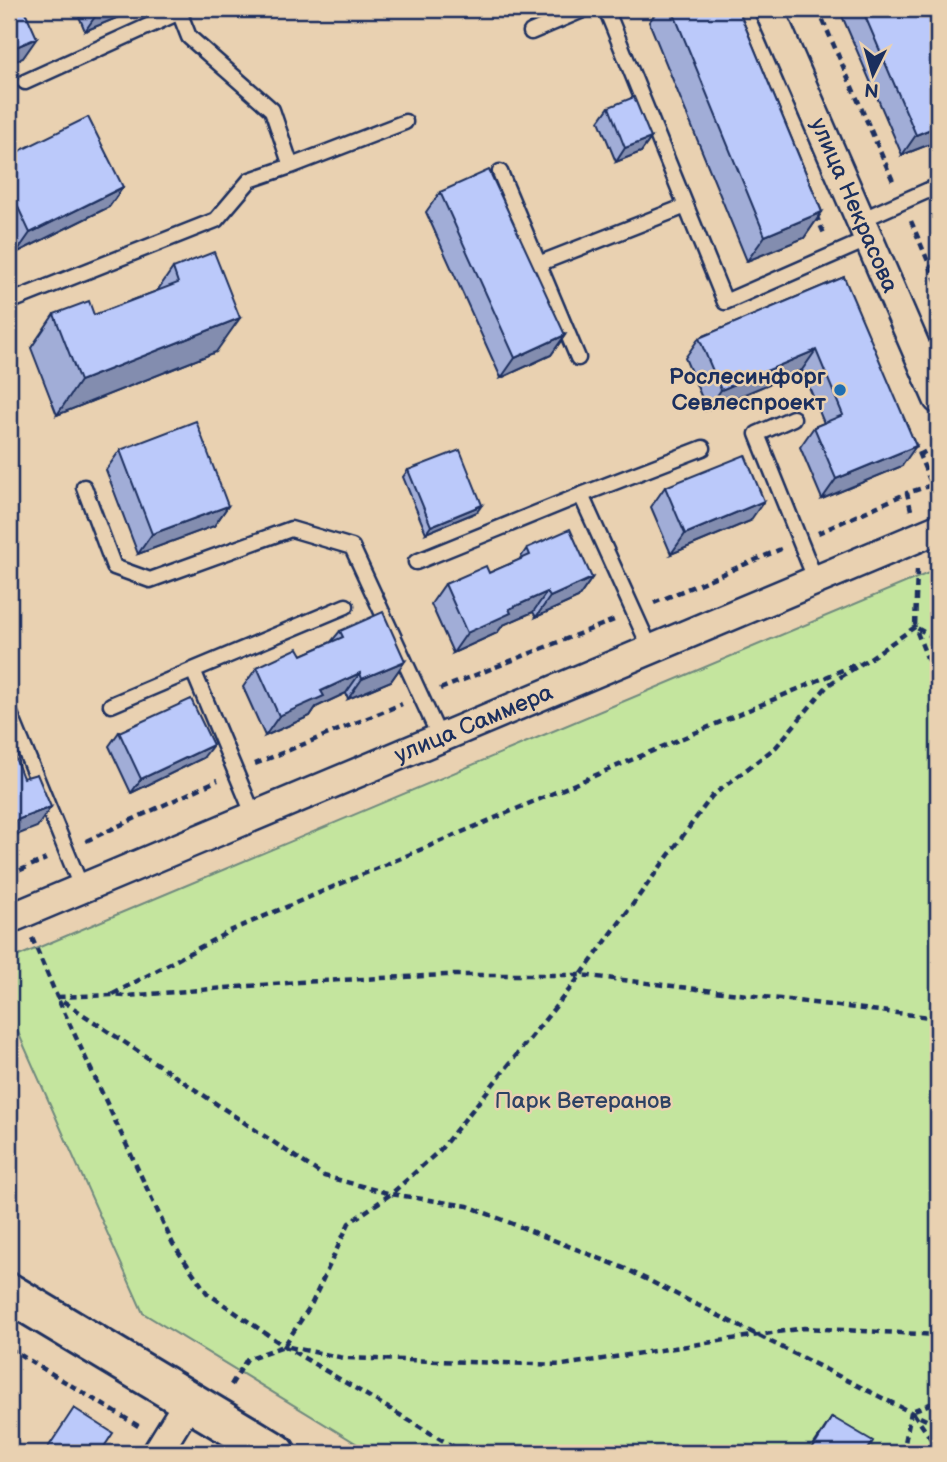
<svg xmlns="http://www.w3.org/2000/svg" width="947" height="1462" font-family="'Balsamiq Sans',sans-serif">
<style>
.green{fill:#c4e59e;stroke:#708a7e;stroke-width:2}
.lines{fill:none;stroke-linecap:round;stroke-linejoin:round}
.lane-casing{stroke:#1b2f5e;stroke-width:19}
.street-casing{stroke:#1b2f5e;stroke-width:33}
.secondary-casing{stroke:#1b2f5e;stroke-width:44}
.path{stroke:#1b2f5e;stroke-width:4.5;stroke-dasharray:7 5;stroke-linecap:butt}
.lane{stroke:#e9d1b1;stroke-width:14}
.street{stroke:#e9d1b1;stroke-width:28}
.secondary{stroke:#e9d1b1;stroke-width:38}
.wall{fill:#a1add7;stroke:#1b2f5e;stroke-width:2}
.shaded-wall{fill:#838daf;stroke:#1b2f5e;stroke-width:2}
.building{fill:#bbc9fa;stroke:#1b2f5e;stroke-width:2}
.poi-dot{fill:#1f6fb2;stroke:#e9d1b1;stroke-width:2.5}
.labels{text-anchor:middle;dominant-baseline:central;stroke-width:5;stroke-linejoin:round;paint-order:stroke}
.street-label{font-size:23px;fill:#1b2f5e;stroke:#e9d1b1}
.poi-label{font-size:23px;font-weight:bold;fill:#1b2f5e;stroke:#e9d1b1;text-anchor:end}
.park-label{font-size:23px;fill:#2c4164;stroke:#e9d1b1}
</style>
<rect width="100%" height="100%" fill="#e9d1b1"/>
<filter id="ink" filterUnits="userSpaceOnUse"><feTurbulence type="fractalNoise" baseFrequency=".0143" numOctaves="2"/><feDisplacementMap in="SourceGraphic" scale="14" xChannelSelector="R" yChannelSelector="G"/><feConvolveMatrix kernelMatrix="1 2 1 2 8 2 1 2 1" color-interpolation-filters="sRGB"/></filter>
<g filter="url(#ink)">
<path class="green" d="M938,569V1453H372L143,1313L9,1012V960Z"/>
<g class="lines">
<defs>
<path id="lane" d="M606,9L725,302L869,239
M531,32L585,9
M25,82L186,9
M291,166L405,122
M500,172L578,358
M861,220L938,186
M538,264L686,206
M9,302L216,220L250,180L291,166L272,110L189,37L178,9
M793,418L757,434L816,581
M84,487L114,567L150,580L291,529L352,547L440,738
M581,495L703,448
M416,562L581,495L651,650
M193,670L346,606
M111,705L193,670L254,816
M9,711L82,889"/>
<g id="street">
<path id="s1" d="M769,9L938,399"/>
<path id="s2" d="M9,919L938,529"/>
<path d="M157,1453L189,1401"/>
</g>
<path id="secondary" d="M9,1293L276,1453"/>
</defs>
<use href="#lane" class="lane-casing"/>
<use href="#street" class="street-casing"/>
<use href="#secondary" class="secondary-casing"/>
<path class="path" d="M818,9L893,181
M816,215L825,236
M911,221L938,285
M919,455L938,445
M911,510L907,493L932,485L914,443
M818,533L907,493
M917,570L915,627L938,640
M654,603L781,549
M870,658L915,627L938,686
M440,689L614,620
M255,764L402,704
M86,841L218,780
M9,875L46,859
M9,876L13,887
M32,938L57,997L324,1176L391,1194L468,1206L626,1269L938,1426
M113,994L232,930L859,663
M289,1347L344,1358L563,1365L804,1328L938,1335
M9,1348L140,1427
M231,1385L247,1359L284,1346L311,1305L349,1223L391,1194L440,1150L581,975L712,796L776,747L828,685L872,657
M931,1439L912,1411L938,1401
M464,1453L284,1346L207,1293L173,1244L57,997L112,995L126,996L299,982L446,975H581L938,1018
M903,1453L911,1412"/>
<use href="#lane" class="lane"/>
<use href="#street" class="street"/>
<use href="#secondary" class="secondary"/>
</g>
<path class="wall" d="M76,9H129L126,14L85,31Z
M659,9H738L822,212L804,238L747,261L649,22Z
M839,9H931L938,141L902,155Z
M609,107L651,138L641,152L616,162L599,121Z
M9,156L123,187L109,207L16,253L9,237Z
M440,192L565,335L551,355L501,378L426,212Z
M938,220V232L935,225Z
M173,268L216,352L57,415L31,348L54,314L94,315L157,291Z
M844,277L902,466L822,499L800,447L814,427L824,423L802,370L707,410L685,358L699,338Z
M120,450L228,506L214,526L138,554L106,470Z
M408,470L477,512L426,533L403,477Z
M665,487L750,521L671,554L651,507Z
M527,548L592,578L578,598L536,617L533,612L503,625L497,633L453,653L431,604L445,584L489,573L519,560Z
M340,631L405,661L391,681L348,699L346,693L316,707L310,716L265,736L243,687L257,667L302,655L331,642Z
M119,732L203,758L131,793L109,746Z
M832,1417L866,1453H808Z"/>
<path class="shaded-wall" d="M104,9H129L126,14L85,31L99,11Z
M37,38L23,58L9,64V50Z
M938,126V141L902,155L916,135Z
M651,138L641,152L616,162L625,148Z
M123,187L109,207L16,253L30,233Z
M822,212L804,238L747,261L765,236Z
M240,318L216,352L57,415L80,381Z
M565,335L551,355L501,378L515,358Z
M816,350L802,370L707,410L721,390Z
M916,446L902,466L822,499L836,479Z
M764,501L750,521L671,554L685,534Z
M482,505L477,512L426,533L431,526Z
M228,506L214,526L138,554L152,534Z
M592,578L578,598L536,617L550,597Z
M547,592L533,612L503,625L497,633L453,653L467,633L509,609Z
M405,661L391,681L348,699L362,679Z
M360,673L346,693L316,707L310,716L265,736L279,716L321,691Z
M213,745L203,758L131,793L141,779Z
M51,807L37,827L9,838V823Z"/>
<path class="building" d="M9,9H24L37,38L9,50Z
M672,9H738L822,212L765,236Z
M862,9H931L938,26V126L916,135Z
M634,97L651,138L625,148L609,107Z
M88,117L123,187L30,233L9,188V156Z
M489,170L565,335L515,358L440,192Z
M214,252L240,318L80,381L54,314L89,301L94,315L178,283L173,268Z
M844,277L916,446L836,479L814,427L843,415L816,350L721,390L699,338Z
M196,421L228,506L152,534L120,450Z
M460,450L482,505L431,526L408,470Z
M745,455L764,501L685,534L665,487Z
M570,529L592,578L550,597L547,592L509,609L511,613L467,633L445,584L486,566L489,573L530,555L527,548Z
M383,612L405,661L362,679L360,673L321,691L324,696L279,716L257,667L298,648L302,655L343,637L340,631Z
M191,699L213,745L141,779L119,732Z
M9,742L23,778L37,774L51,807L9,823Z
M74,1408L113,1433L100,1453H47L45,1452Z
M832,1417L873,1441L866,1453H810Z"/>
</g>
<circle class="poi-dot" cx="840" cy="390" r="7"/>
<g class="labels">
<g class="street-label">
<text stroke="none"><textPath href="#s1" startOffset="214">улица Некрасова</textPath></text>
<text stroke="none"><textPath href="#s2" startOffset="504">улица Саммера</textPath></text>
</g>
<g class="poi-label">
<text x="826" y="377">Рослесинфорг<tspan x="826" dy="26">Севлеспроект</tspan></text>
</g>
<g class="park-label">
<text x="583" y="1101">Парк Ветеранов</text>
</g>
</g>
<rect width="947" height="1462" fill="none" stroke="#e9d1b1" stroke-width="35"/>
<rect x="18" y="18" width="912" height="1427" fill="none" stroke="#1b2f5e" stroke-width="2.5" filter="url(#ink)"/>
<g transform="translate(873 74) rotate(185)" stroke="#e9d1b1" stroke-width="5" paint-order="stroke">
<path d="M0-5L12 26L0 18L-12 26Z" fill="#1b2f5e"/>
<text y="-10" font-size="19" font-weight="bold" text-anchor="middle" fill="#1b2f5e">N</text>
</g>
</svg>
